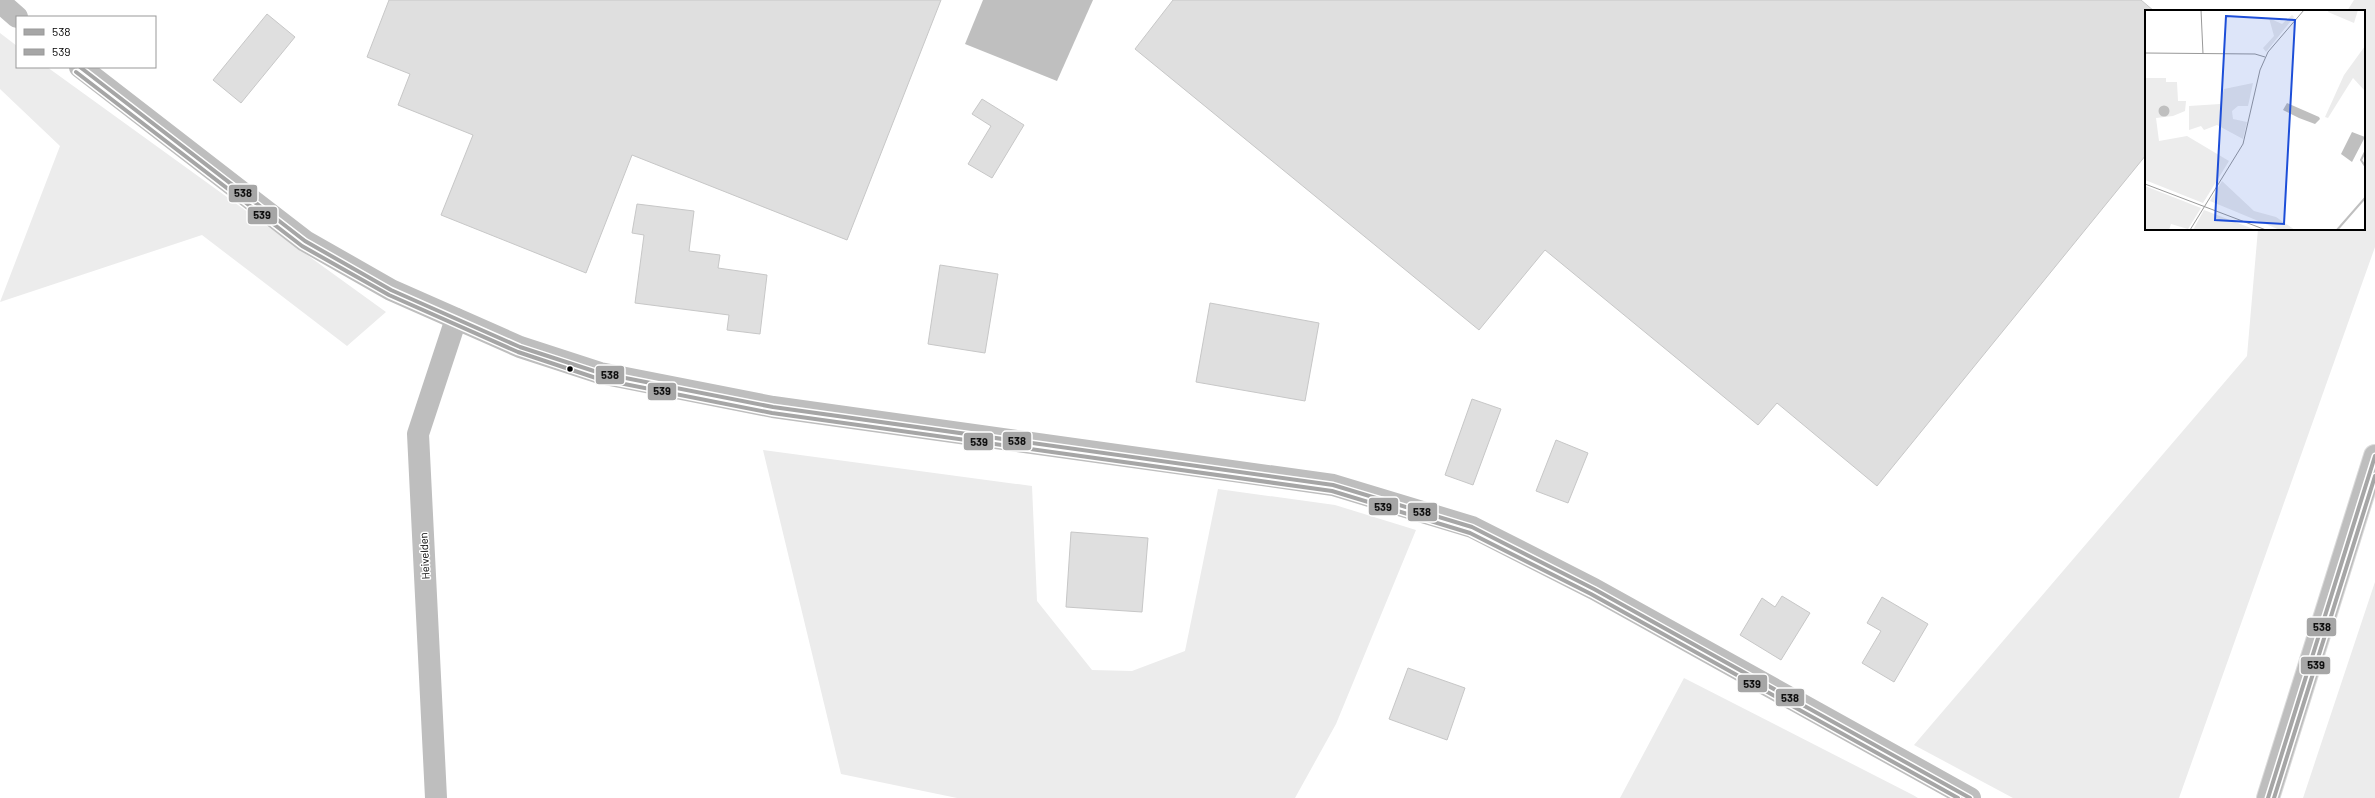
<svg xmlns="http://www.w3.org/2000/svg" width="2375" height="798" font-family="Barlow,sans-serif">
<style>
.green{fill:#ececec}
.water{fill:#bfbfbf}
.building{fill:#dfdfdf;stroke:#c7c7c7}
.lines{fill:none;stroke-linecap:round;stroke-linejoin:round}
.primary-casing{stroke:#dbdbdb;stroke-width:24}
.minor{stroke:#bebebe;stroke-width:22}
.tertiary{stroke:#bebebe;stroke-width:22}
.primary{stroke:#bebebe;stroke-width:22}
.bus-1-casing{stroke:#fff;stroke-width:7}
.bus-2-casing{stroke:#fff;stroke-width:7}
.bus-1{stroke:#a6a6a6;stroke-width:4}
.bus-2{stroke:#a6a6a6;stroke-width:4}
.bus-dot{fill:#000;stroke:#fff;stroke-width:1.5}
.labels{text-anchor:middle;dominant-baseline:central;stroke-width:3;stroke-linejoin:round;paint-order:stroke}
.street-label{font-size:11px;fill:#000;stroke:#fff}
.inset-river{fill:none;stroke:#bfbfbf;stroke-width:2}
.inset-road{fill:none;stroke:#999;stroke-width:1}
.view{fill:#1d4ed8;fill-opacity:0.15;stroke:#1d4ed8;stroke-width:2}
.inset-edge{fill:none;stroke:#000;stroke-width:2}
.line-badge{stroke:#fff;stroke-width:1.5}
.pale-badge-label{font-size:11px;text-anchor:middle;font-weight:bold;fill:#111}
</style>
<rect width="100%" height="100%" fill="#fff"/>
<path class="green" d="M2354,0H2375V247L2179,798H2013L1914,745L2247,356L2258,229H2364V11H2347Z
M0,33L17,46V67H47L386,312L347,346L202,235L0,302L60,146L0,89Z
M763,450L1032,486L1037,601L1092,670L1132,671L1185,651L1218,489L1335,505L1416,530L1336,724L1295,798H957L841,774Z
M2375,582V798H2303Z
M1684,678L1913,795L1918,798H1620Z"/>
<path class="water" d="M983,0H1093L1057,81L965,44Z"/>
<path class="building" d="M389,0H941L847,240L632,155L586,273L441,215L473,135L398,105L410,74L367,57Z
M1173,0H2141L2154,11H2146V155L1877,486L1777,403L1758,425L1545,250L1479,330L1135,49Z
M267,14L295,37L241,103L213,80Z
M982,99L1024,125L992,178L968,164L991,126L972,114Z
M637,204L694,211L689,251L720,255L718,268L767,275L760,334L727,330L729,315L635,303L644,235L632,233Z
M940,265L998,274L985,353L928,344Z
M1210,303L1319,323L1305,401L1196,382Z
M1472,399L1501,409L1473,485L1445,475Z
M1556,440L1588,453L1568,503L1536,491Z
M1071,532L1148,538L1142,612L1066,607Z
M1782,596L1810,613L1781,660L1740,635L1762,598L1775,607Z
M1882,597L1928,624L1894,682L1862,663L1881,631L1867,623Z
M1408,668L1465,688L1447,740L1389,719Z"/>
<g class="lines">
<defs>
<path id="primary" d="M2268,798L2375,456"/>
</defs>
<use href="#primary" class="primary-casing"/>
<path class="minor" d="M436,798L418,434L456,319"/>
<path class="tertiary" d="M0,2L17,17
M80,67L305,241L391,290L520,347L600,373L773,407L1333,485L1472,527L1594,589L1970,798"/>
<use href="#primary" class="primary"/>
<defs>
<path id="bus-1" d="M80,67L305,241L391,290L520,347L600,373L773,407L1333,485L1472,527L1594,589L1970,798
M2268,798L2375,456"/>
<path id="bus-2" d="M76,72L302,246L389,295L518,352L599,379L772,413L1332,491L1470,533L1591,594L1958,798
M2274,798L2375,476"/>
</defs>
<use href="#bus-1" class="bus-1-casing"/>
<use href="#bus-2" class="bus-2-casing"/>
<use href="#bus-1" class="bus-1"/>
<use href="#bus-2" class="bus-2"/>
</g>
<circle class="bus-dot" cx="570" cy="369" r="3.5"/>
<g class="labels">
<g class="street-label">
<text transform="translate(424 556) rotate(-93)">Heivelden</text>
</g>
</g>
<g transform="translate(2145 10)">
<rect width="220" height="220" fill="#fff"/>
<path d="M184,0H213L209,13L183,2ZM147,5L149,7L121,42L118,38L129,26L124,8L137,14ZM220,36V81L208,68L183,108L180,107L199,65ZM0,68H21V72H32L33,91H41L40,101L28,106L11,108L14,131L42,126L84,151L58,193L0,170ZM108,73L103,96H93L87,101L88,109L102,112L98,129L72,115L59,120L56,116L44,120V96L75,94L79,79ZM77,171L109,201L131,207L150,220H135L65,191ZM0,176L56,198L43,219L26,214L24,220H0ZM59,200L111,220H48Z" fill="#ececec"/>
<path d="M142,93L174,107L175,109L170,114L154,108L138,100ZM13.5 101a5.5 5.5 0 1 1 11 0a5.5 5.5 0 1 1-11 0ZM207,122L220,127L207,152L196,144Z" fill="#bfbfbf"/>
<path class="inset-river" d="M220,142L216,150L220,156M192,220L220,188"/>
<path class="inset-road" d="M56,0L58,44M0,43L110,44L120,47M0,174L121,220M45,220L98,134L115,60L123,42L159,0"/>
<path class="view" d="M81,6L150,10L139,214L70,210Z"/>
<rect width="220" height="220" class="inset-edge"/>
</g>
<g class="line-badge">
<rect x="228" y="184" width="30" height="19" rx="4" fill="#a6a6a6"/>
<rect x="247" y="206" width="31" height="19" rx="4" fill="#a6a6a6"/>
<rect x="595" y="365" width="30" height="20" rx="4" fill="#a6a6a6"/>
<rect x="647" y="382" width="30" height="19" rx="4" fill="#a6a6a6"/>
<rect x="1002" y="431" width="30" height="20" rx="4" fill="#a6a6a6"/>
<rect x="963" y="432" width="31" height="19" rx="4" fill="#a6a6a6"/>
<rect x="1368" y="497" width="31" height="19" rx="4" fill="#a6a6a6"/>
<rect x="1407" y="502" width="31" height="20" rx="4" fill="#a6a6a6"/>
<rect x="2306" y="617" width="31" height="20" rx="4" fill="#a6a6a6"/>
<rect x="2300" y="656" width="31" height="19" rx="4" fill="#a6a6a6"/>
<rect x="1737" y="674" width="31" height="19" rx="4" fill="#a6a6a6"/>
<rect x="1775" y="688" width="30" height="19" rx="4" fill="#a6a6a6"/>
</g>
<g class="pale-badge-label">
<text x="243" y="197">538</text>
<text x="262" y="219">539</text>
<text x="610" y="379">538</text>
<text x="662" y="395">539</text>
<text x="1017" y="445">538</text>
<text x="979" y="446">539</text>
<text x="1383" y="511">539</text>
<text x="1422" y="516">538</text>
<text x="2322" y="631">538</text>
<text x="2316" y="669">539</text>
<text x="1752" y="688">539</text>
<text x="1790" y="702">538</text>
</g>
<rect x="16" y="16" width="140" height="52" fill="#ffffff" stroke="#999999"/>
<rect x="24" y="29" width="20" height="6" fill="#a6a6a6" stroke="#999999"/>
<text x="52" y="36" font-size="12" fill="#000000">538</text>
<rect x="24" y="49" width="20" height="6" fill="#a6a6a6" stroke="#999999"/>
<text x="52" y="56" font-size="12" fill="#000000">539</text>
</svg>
